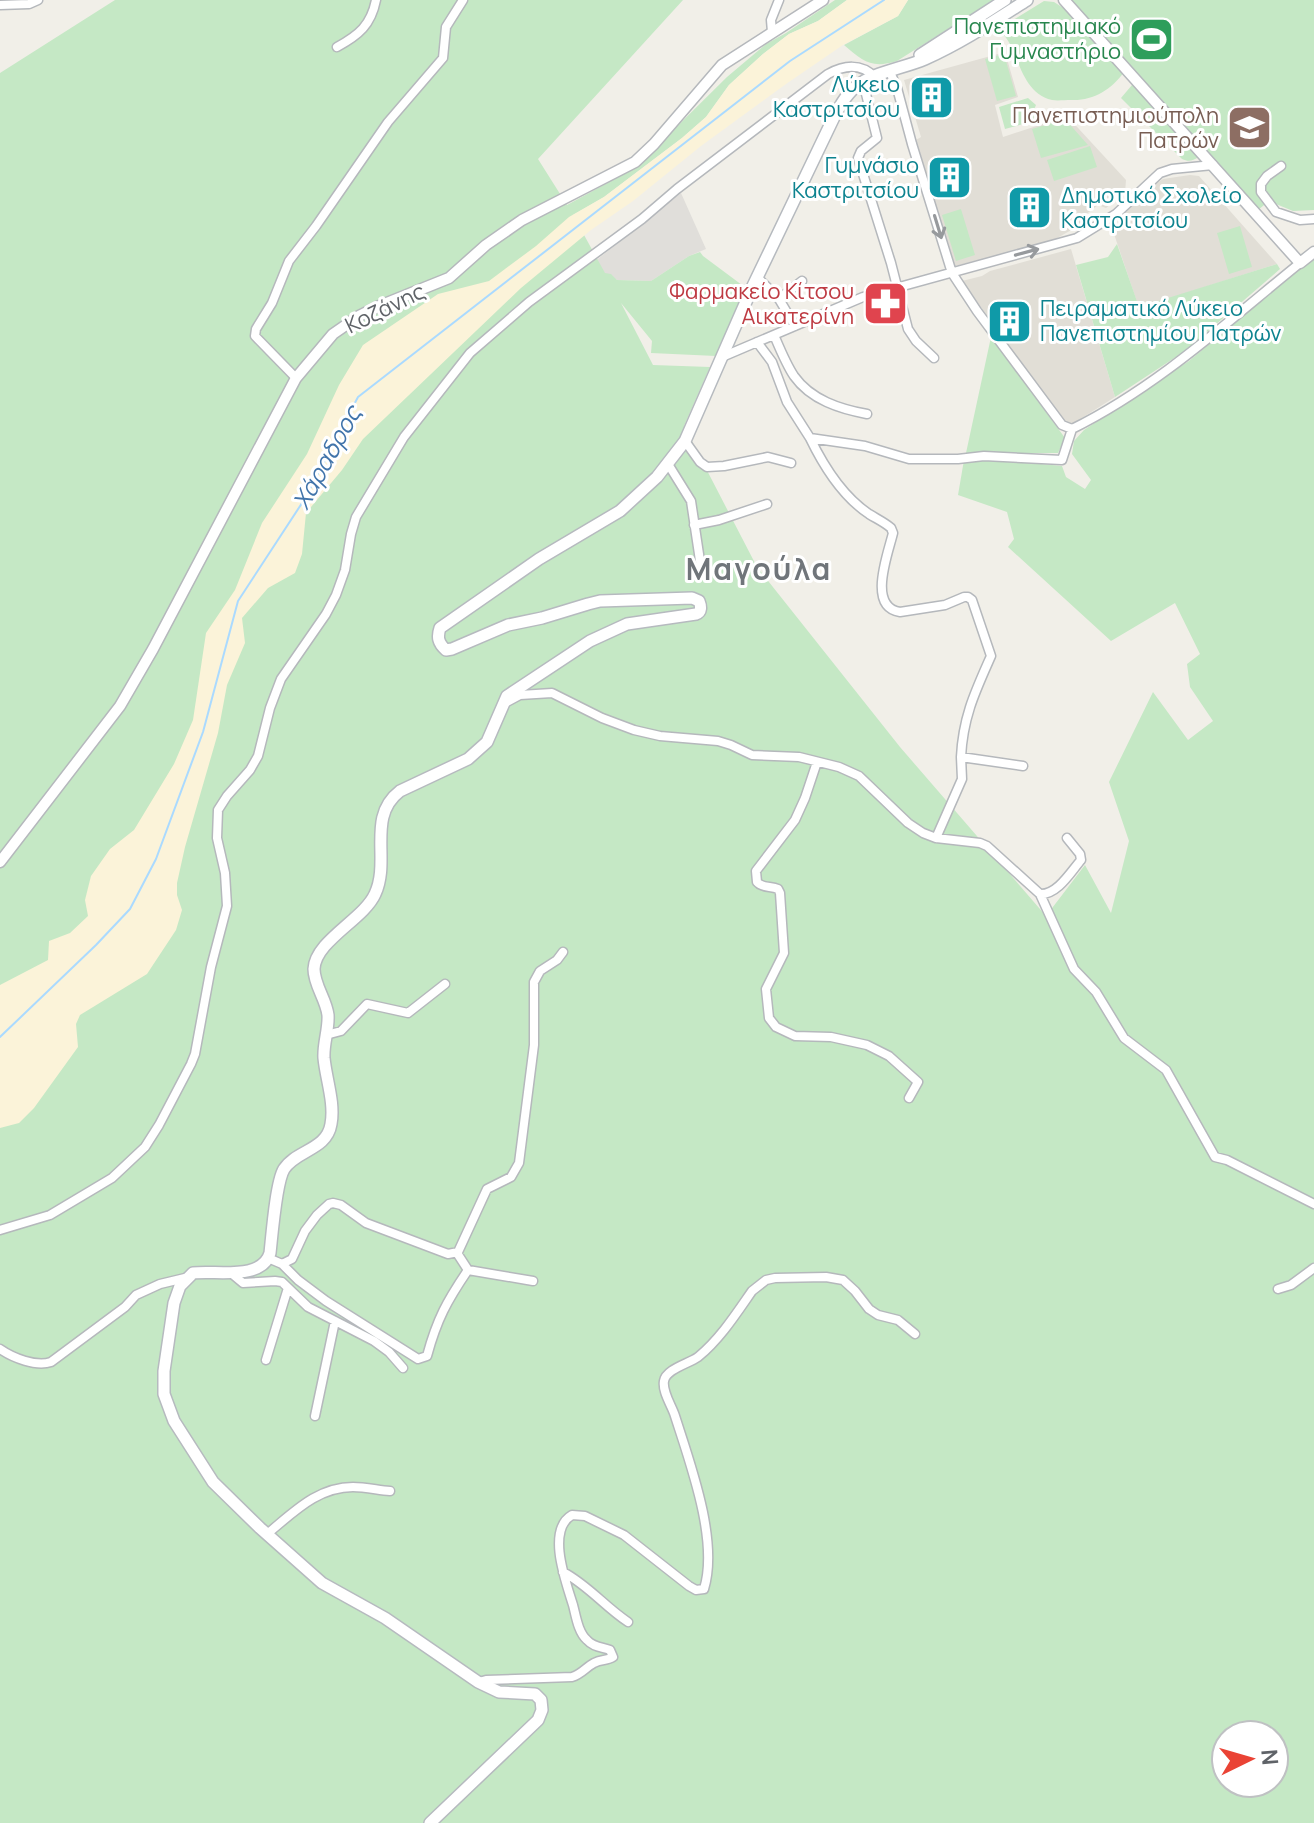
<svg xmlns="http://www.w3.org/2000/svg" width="1314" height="1823" font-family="Manrope,sans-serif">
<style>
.industrial{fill:#e0deda}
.education{fill:#e1ded6}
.green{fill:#c5e8c5;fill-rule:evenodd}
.sand{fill:#fbf3d9}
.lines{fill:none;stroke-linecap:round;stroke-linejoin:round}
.stream{stroke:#aadaff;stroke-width:2}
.minor-casing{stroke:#b5b8bc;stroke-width:11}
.tertiary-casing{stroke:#b5b8bc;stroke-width:13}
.secondary-casing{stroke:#b6babf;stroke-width:14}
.minor{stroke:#fff;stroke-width:8}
.tertiary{stroke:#fff;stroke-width:10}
.secondary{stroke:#fff;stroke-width:11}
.oneway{stroke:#979a9d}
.labels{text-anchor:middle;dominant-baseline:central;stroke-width:6;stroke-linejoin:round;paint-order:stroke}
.leisure-label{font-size:22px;fill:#27864d;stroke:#fff;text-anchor:end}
.culture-label{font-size:22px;fill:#0d838f;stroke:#fff;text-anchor:end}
.education-label{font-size:22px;fill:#785e54;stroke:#fff;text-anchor:end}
.health-label{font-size:22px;fill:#be3a42;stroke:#fff;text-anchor:end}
.street-label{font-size:22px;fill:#5f6368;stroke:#fff}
.water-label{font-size:24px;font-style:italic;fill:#4174aa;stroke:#fff}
.district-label{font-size:30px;font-weight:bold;letter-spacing:2px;fill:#70757a;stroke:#fff}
</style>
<rect width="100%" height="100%" fill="#f1efe8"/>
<path class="industrial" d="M681,193L706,249L689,256L651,281L617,280L602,272L594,262Z"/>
<path class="education" d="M1005,52L1018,97L995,105L1003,137L1067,116L1126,180L1125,193L1106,208L1098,205L1081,218L1080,225L1052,241L955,266L916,140L921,137L904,80Z
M1190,175L1199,176L1277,264L1139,308L1113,231L1124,214L1157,183L1163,179Z
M1071,249L1115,397L1074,423H1067L1064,422L962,281L982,276L990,271Z"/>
<path class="green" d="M115,0H683L538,159L567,205L635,168L727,77L766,44L786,33L835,0H847L818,21L789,34L763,54L729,85L706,117L682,138L604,197L573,215L605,273L611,274L617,280L651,281L689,256L700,252L703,256L746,288L716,356L651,353L652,341L621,303L653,365L710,367L684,426L757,567L900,747L1046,916L1085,865L1111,913L1129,841L1109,782L1153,692L1188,740L1213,721L1190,687L1187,664L1200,654L1175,603L1111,641L1008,547L1014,539L1007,512L958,495L964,460L1012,461L1062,466L1066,477L1085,489L1091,480L1072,454L1074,441L1084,430L1189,361L1314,257V1823H0V73ZM1226,1735H1274V1783H1226Z
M908,0H994L897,61C871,69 863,61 844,45L898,16Z
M1070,0H1314V210L1293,211L1269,201L1258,210Z
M1044,1L1054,2L1068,11L1124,72C1111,90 1093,101 1071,100C1065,100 1057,101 1052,100C1014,91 1019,34 995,31Z
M1004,54L1016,96L997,101L985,59Z
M1132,85L1137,86L1199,157C1192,161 1189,162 1182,159L1121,98Z
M1028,98L1036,105L1033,112L1034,121L1005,129L999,107Z
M1065,119L1088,145L1041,158L1032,129Z
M1090,146L1097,167L1054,181L1047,160Z
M961,209L975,255L956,261L942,215Z
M1240,226L1252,267L1229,274L1217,233Z
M1117,244L1139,307L1277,264L1280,269L1185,351L1115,397L1076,265L1108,257Z
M991,337L1065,438L1058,453H966Z"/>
<path class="sand" d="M847,0H908L898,16L843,45L786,84L701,146L633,201L591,230L521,288L363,439L342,470L306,513L302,554L295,573L268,588L242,618L245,643L227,685L218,733L185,847L177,883V895L182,910L176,930L147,974L80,1015L76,1024L78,1047L34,1108L19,1123L0,1128V985L48,960L49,941L70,933L88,916L85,900L91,876L110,849L134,830L174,764L193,720L206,633L235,590L262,523L307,454L339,385L363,345L438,294L489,281L536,246L569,217L604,197L682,138L706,117L729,85L763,54L789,34L818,21Z"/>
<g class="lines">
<path class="stream" d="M0,1037L96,945L130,909L156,859L203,732L238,601L304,500L358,397L790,61L884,0"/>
<defs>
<path id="minor" d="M0,5L29,4L38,0
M772,32L771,20L779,0
M337,47C359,35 371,25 376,0
M890,72L897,88L912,144L952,273L977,311L1062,425L1072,429
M863,82L877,138L861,151L858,158L891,263L908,329L916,341L934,358
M1281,166L1267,176L1261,184V192L1276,212L1300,220L1314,219
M757,277L779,299
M795,326L779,299L802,281
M774,335C780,349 786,364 794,376C811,400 840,409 867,414
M757,342L772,362L787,402L810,438L865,446L909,459H958L984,456L1062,460L1072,429C1157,387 1227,322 1300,263
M722,357L863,297L1077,238L1116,214L1160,173L1172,169L1213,165
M296,378L255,336L256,329L272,303L289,261L316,226L388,122L443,58L446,27L463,0
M810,438C824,467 842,496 869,514C877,519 884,522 891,528L893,533C888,554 867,607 900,612L945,605L964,597H968L972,600L991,656C975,692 963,717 961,757
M685,441L700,462L707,467L724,466L768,457L791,463
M668,464L691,501L702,574
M694,525L719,520L767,504
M503,704L520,695L552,693L602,718L634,730L660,736L718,741L731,745L752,755L799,757L839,767L859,776L908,823L923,833L936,838L980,843L987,846L1040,894L1074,969L1096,992L1124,1038L1166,1070L1215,1157L1227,1160L1314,1204
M817,762L805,798L795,820L756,871L757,882C762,888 771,886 778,889L780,893L784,953L766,989L769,1018L776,1027L795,1036L831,1037L867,1045L889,1056L918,1082L909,1098
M936,838L962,779L961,757L1023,766
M1040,894C1057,895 1070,873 1081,860L1080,854L1067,838
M326,1035L341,1031L367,1004L408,1013L445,984
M0,1230L50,1215L112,1178L145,1147L159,1125L191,1064L195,1054L211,967L227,906L225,873L217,838L218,810L227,796L250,770L258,756L270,708L281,679L326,614L336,595L345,570L351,534L356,517L404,437L470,353L529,302L642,219L677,189L828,74C844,65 861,63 875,77
M457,1253L468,1270L533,1281
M268,1258L282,1264L298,1280L326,1301L418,1359L427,1356C437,1319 447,1301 468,1270
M282,1264L292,1259L305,1231L317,1215L329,1204L333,1203L341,1205L366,1223L448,1254L458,1252L487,1189L511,1177L519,1163L534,1045V982L540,971L557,960L563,952
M231,1273L243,1283L275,1281L282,1282L308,1307L374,1341L389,1352L403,1368
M1278,1289L1291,1285L1314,1268
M0,1349C13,1358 36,1367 51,1362L125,1307L136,1295L160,1284L185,1278
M266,1360L288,1288
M315,1416L335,1321
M267,1534C293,1513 317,1487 353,1487C365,1487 378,1490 390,1491
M563,1572C588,1585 605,1607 628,1622
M479,1682L486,1680L572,1677C582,1674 586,1667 594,1663C601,1659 607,1661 613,1657L610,1650C602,1647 593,1647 587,1640C578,1632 576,1616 573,1605C566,1582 546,1530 572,1515L585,1516L624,1535L689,1586L696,1590L704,1589C719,1541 690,1463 675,1416C672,1406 662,1392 664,1381C666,1369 688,1364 698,1357C720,1339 736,1314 752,1291L766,1280L775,1278L826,1277L843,1280L855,1291L869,1309L878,1315L898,1320L915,1334"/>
<path id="tertiary" d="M1064,0L1300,263L1314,252
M0,862L120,706L153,649L296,378L333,334L359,316L377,307L449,278L486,245L522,220L635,162L654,144L722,65L823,0"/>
<path id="secondary" d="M920,55L1005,0
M430,1823L538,1720L542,1710L541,1700L535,1694L499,1692L478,1682L385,1618L322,1583L260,1528L213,1482L174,1421L164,1394V1371L174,1303L180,1286L193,1273C216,1270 262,1281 270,1253C272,1235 276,1182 284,1169C296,1150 327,1150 331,1124C335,1103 326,1079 324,1058C323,1044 329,1029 328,1015C326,999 314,985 314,969C315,941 364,919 375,894C391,860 366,817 400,791L468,759L487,742L507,696L590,641L627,624L696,614C702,612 701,606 699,601L692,598L600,601L588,604L542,618L508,625L452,649L446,650C438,643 437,637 440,628L539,559L620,511L657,477L685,441L752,288L834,117C841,104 848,91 861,83C879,71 904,68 925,59C961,43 994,21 1027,0"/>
</defs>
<use href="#minor" class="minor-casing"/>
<use href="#tertiary" class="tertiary-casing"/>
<use href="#secondary" class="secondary-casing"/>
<use href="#minor" class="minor"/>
<use href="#tertiary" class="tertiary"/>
<use href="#secondary" class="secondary"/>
</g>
<defs><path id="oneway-shaft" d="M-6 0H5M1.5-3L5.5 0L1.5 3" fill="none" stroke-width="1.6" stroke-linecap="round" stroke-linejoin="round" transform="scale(2)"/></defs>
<g class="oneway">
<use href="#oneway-shaft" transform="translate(938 227) rotate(73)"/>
<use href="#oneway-shaft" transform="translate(1027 252) rotate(-15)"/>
</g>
<defs>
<symbol id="stadium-square" viewBox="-11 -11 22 22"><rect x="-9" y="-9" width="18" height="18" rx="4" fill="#2e9e5b" stroke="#fff"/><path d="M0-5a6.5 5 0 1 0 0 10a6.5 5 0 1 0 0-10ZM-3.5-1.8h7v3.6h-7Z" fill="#fff"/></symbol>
<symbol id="building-square" viewBox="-11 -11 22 22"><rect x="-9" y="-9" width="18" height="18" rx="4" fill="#0f9aa8" stroke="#fff"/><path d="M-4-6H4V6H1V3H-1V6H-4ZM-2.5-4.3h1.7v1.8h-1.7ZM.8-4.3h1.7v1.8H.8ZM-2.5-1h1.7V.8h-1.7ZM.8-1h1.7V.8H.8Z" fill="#fff"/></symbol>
<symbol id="university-square" viewBox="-11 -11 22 22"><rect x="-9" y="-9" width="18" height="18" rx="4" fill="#8d6e63" stroke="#fff"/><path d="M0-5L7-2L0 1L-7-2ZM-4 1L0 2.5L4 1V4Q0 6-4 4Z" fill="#fff"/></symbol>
<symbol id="pharmacy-square" viewBox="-11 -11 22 22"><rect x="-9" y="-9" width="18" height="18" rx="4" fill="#e0444e" stroke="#fff"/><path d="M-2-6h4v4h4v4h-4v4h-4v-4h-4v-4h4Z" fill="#fff"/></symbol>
</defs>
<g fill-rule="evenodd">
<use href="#stadium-square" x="1126" y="14" width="51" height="51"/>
<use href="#building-square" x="906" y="72" width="51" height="51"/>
<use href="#university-square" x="1224" y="102" width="51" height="51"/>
<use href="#building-square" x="924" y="152" width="51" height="51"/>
<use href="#building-square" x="1004" y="182" width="51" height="51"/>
<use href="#pharmacy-square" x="860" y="278" width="51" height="51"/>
<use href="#building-square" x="984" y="296" width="51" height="51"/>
</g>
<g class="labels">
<g class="leisure-label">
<text x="1121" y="26">Πανεπιστημιακό<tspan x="1121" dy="25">Γυμναστήριο</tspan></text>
</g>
<g class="culture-label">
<text x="900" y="84">Λύκειο<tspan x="900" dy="25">Καστριτσίου</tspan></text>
<text x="919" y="165">Γυμνάσιο<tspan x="919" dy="25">Καστριτσίου</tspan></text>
<text x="1061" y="195" text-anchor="start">Δημοτικό Σχολείο<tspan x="1061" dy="25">Καστριτσίου</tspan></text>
<text x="1040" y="308" text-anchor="start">Πειραματικό Λύκειο<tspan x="1040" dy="25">Πανεπιστημίου Πατρών</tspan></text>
</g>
<g class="education-label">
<text x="1219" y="115">Πανεπιστημιούπολη<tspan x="1219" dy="25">Πατρών</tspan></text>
</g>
<g class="health-label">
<text x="854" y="291">Φαρμακείο Κίτσου<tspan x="854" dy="25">Αικατερίνη</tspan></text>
</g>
<g class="street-label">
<text transform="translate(385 308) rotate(-26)">Κοζάνης</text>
</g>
<g class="water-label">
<text transform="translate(326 457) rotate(-61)">Χάραδρος</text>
</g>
<g class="district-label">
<text x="759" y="568">Μαγούλα</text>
</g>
</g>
<g transform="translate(1250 1759) rotate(85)"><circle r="38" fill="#ffffff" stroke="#bfc1c3" stroke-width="2"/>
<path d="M0-6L14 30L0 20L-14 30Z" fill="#ea4335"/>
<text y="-12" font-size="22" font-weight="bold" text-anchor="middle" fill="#5f6368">N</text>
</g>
</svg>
